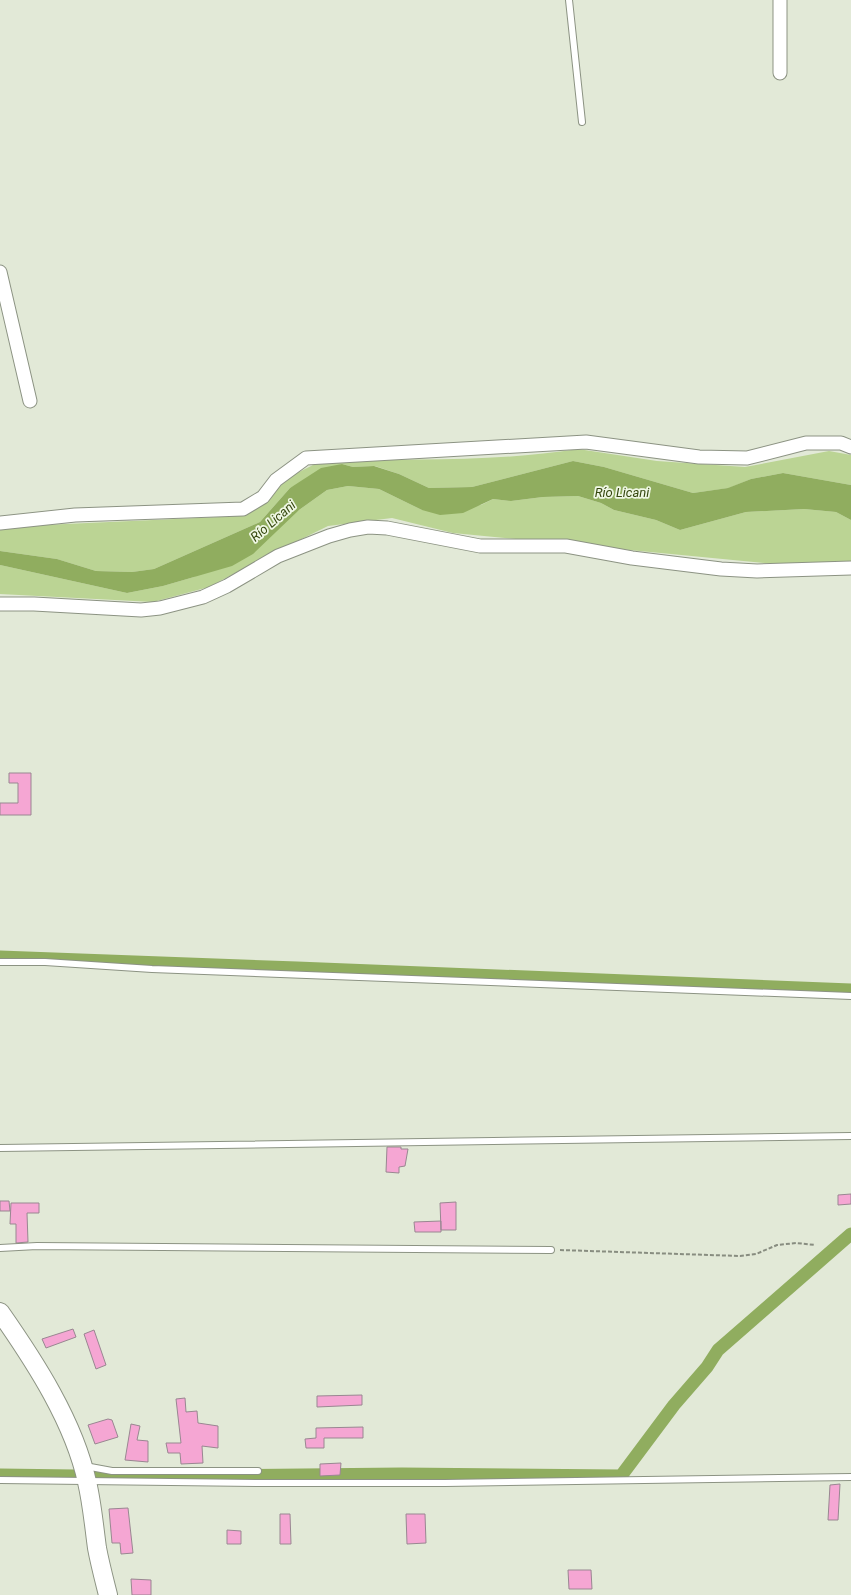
<svg xmlns="http://www.w3.org/2000/svg" width="851" height="1595" font-family="Roboto,sans-serif">
<style>
.green{fill:#bbd494}
.water{fill:#90ad5f}
.lines{fill:none;stroke-linecap:round;stroke-linejoin:round}
.canal{stroke:#90ad5f;stroke-width:13}
.building{fill:#f5a6d3;stroke:#998791}
.lane-casing{stroke:#8c9383;stroke-width:8}
.street-casing{stroke:#8c9383;stroke-width:15}
.secondary-casing{stroke:#8c9383;stroke-width:20}
.path{stroke:#888d80;stroke-width:2;stroke-dasharray:4 2;stroke-linecap:butt}
.lane{stroke:#fff;stroke-width:6}
.street{stroke:#fff;stroke-width:13}
.secondary{stroke:#fff;stroke-width:18}
.labels{text-anchor:middle;dominant-baseline:central;stroke-width:3.5;stroke-linejoin:round;paint-order:stroke}
.water-label{font-size:13px;font-style:italic;fill:#36480f;stroke:#eff7e4}
</style>
<rect width="100%" height="100%" fill="#e2e9d7"/>
<path class="green" d="M578,449L657,461L745,467L829,451L851,455V485L783,473L751,479L729,488L693,493L604,467L573,461L472,487L429,488L399,474L375,466L353,467L342,464L290,488L260,522L154,569L132,572L96,571L57,559L0,551V527L219,517L255,503L295,474L315,464L329,460C412,459 496,462 578,449Z
M348,486L379,489L422,510L481,505L493,499L511,501L543,497L578,496L601,503L614,510L656,520L680,530L746,512L804,509L836,512L851,520V564L765,563L453,533L392,518L328,526L263,558L209,587L153,602L0,594V565L127,593L163,586L194,577L299,510L327,490Z"/>
<path class="water" d="M573,461L604,467L693,493L728,488L751,479L783,473L851,485V520L836,512L804,509L746,512L680,530L656,520L614,510L601,503L578,496L543,497L511,501L493,499L463,513L440,515L422,510L379,489L348,486L327,490L299,510L253,554L232,566L163,586L127,593L0,565V551L57,559L96,571L132,572L154,569L260,522L290,488L321,468L342,464L353,467L374,466L399,474L429,488L472,487Z"/>
<g class="lines">
<path class="canal" d="M0,957L297,968L851,990
M98,1473L118,1477L402,1474L621,1476L674,1405L707,1367L718,1350L851,1234
M0,1475L75,1476"/>
</g>
<path class="building" d="M9,773H31V815H0V803H18V783H9Z
M387,1147H401V1149H408L405,1166L399,1167V1173L386,1172Z
M851,1194V1204L838,1205V1195Z
M0,1201H9L10,1211H0Z
M456,1202V1230H441L440,1203Z
M11,1203H39V1213H27L28,1242L16,1243V1224H10Z
M441,1221V1232H415L414,1222Z
M73,1329L76,1337L46,1348L42,1339Z
M94,1330L106,1365L96,1369L84,1334Z
M362,1395V1405L317,1407V1396Z
M185,1398L186,1412L197,1411L198,1423L218,1426V1448L202,1446L203,1463L181,1464L180,1453H168L166,1443H181L176,1399Z
M108,1419L112,1420L118,1437L95,1444L88,1425Z
M131,1424L140,1426L137,1440L148,1441V1462L125,1460Z
M363,1427V1438H324V1448H306L305,1439L316,1438V1428Z
M341,1463L340,1475L320,1476V1464Z
M840,1484L838,1520H828L830,1485Z
M128,1508L133,1553L121,1554L120,1543H112L109,1509Z
M280,1514H290L291,1544H280Z
M406,1514H425L426,1543L407,1544Z
M227,1530L241,1531V1544H227Z
M568,1570H591L592,1589H569Z
M131,1579L151,1580V1595H132Z"/>
<g class="lines">
<defs>
<path id="lane" d="M569,0L582,122
M0,962H45L152,969L851,996
M0,1148L851,1136
M0,1248L37,1246L551,1250
M85,1466L112,1471H258
M0,1480L259,1483H445L851,1477"/>
<path id="street" d="M780,0V73
M0,272L30,401
M0,523L75,515L243,509L263,497L276,480L306,458L586,442L699,457L747,458L806,443H841L851,447
M0,604H34L141,610L160,608L203,597L227,586L278,556L329,536L350,530L368,527L387,528L480,546H566L632,558L721,569L757,571L851,568"/>
<path id="secondary" d="M0,1312C35,1362 74,1422 87,1482C92,1503 94,1526 97,1548C100,1564 104,1579 108,1595"/>
</defs>
<use href="#lane" class="lane-casing"/>
<use href="#street" class="street-casing"/>
<use href="#secondary" class="secondary-casing"/>
<path class="path" d="M560,1250L740,1256L756,1254L777,1245L796,1243L815,1245"/>
<use href="#lane" class="lane"/>
<use href="#street" class="street"/>
<use href="#secondary" class="secondary"/>
</g>
<g class="labels">
<g class="water-label">
<text x="622" y="492">Río Licani</text>
<text transform="translate(273 521) rotate(-41)">Río Licani</text>
</g>
</g>
</svg>
